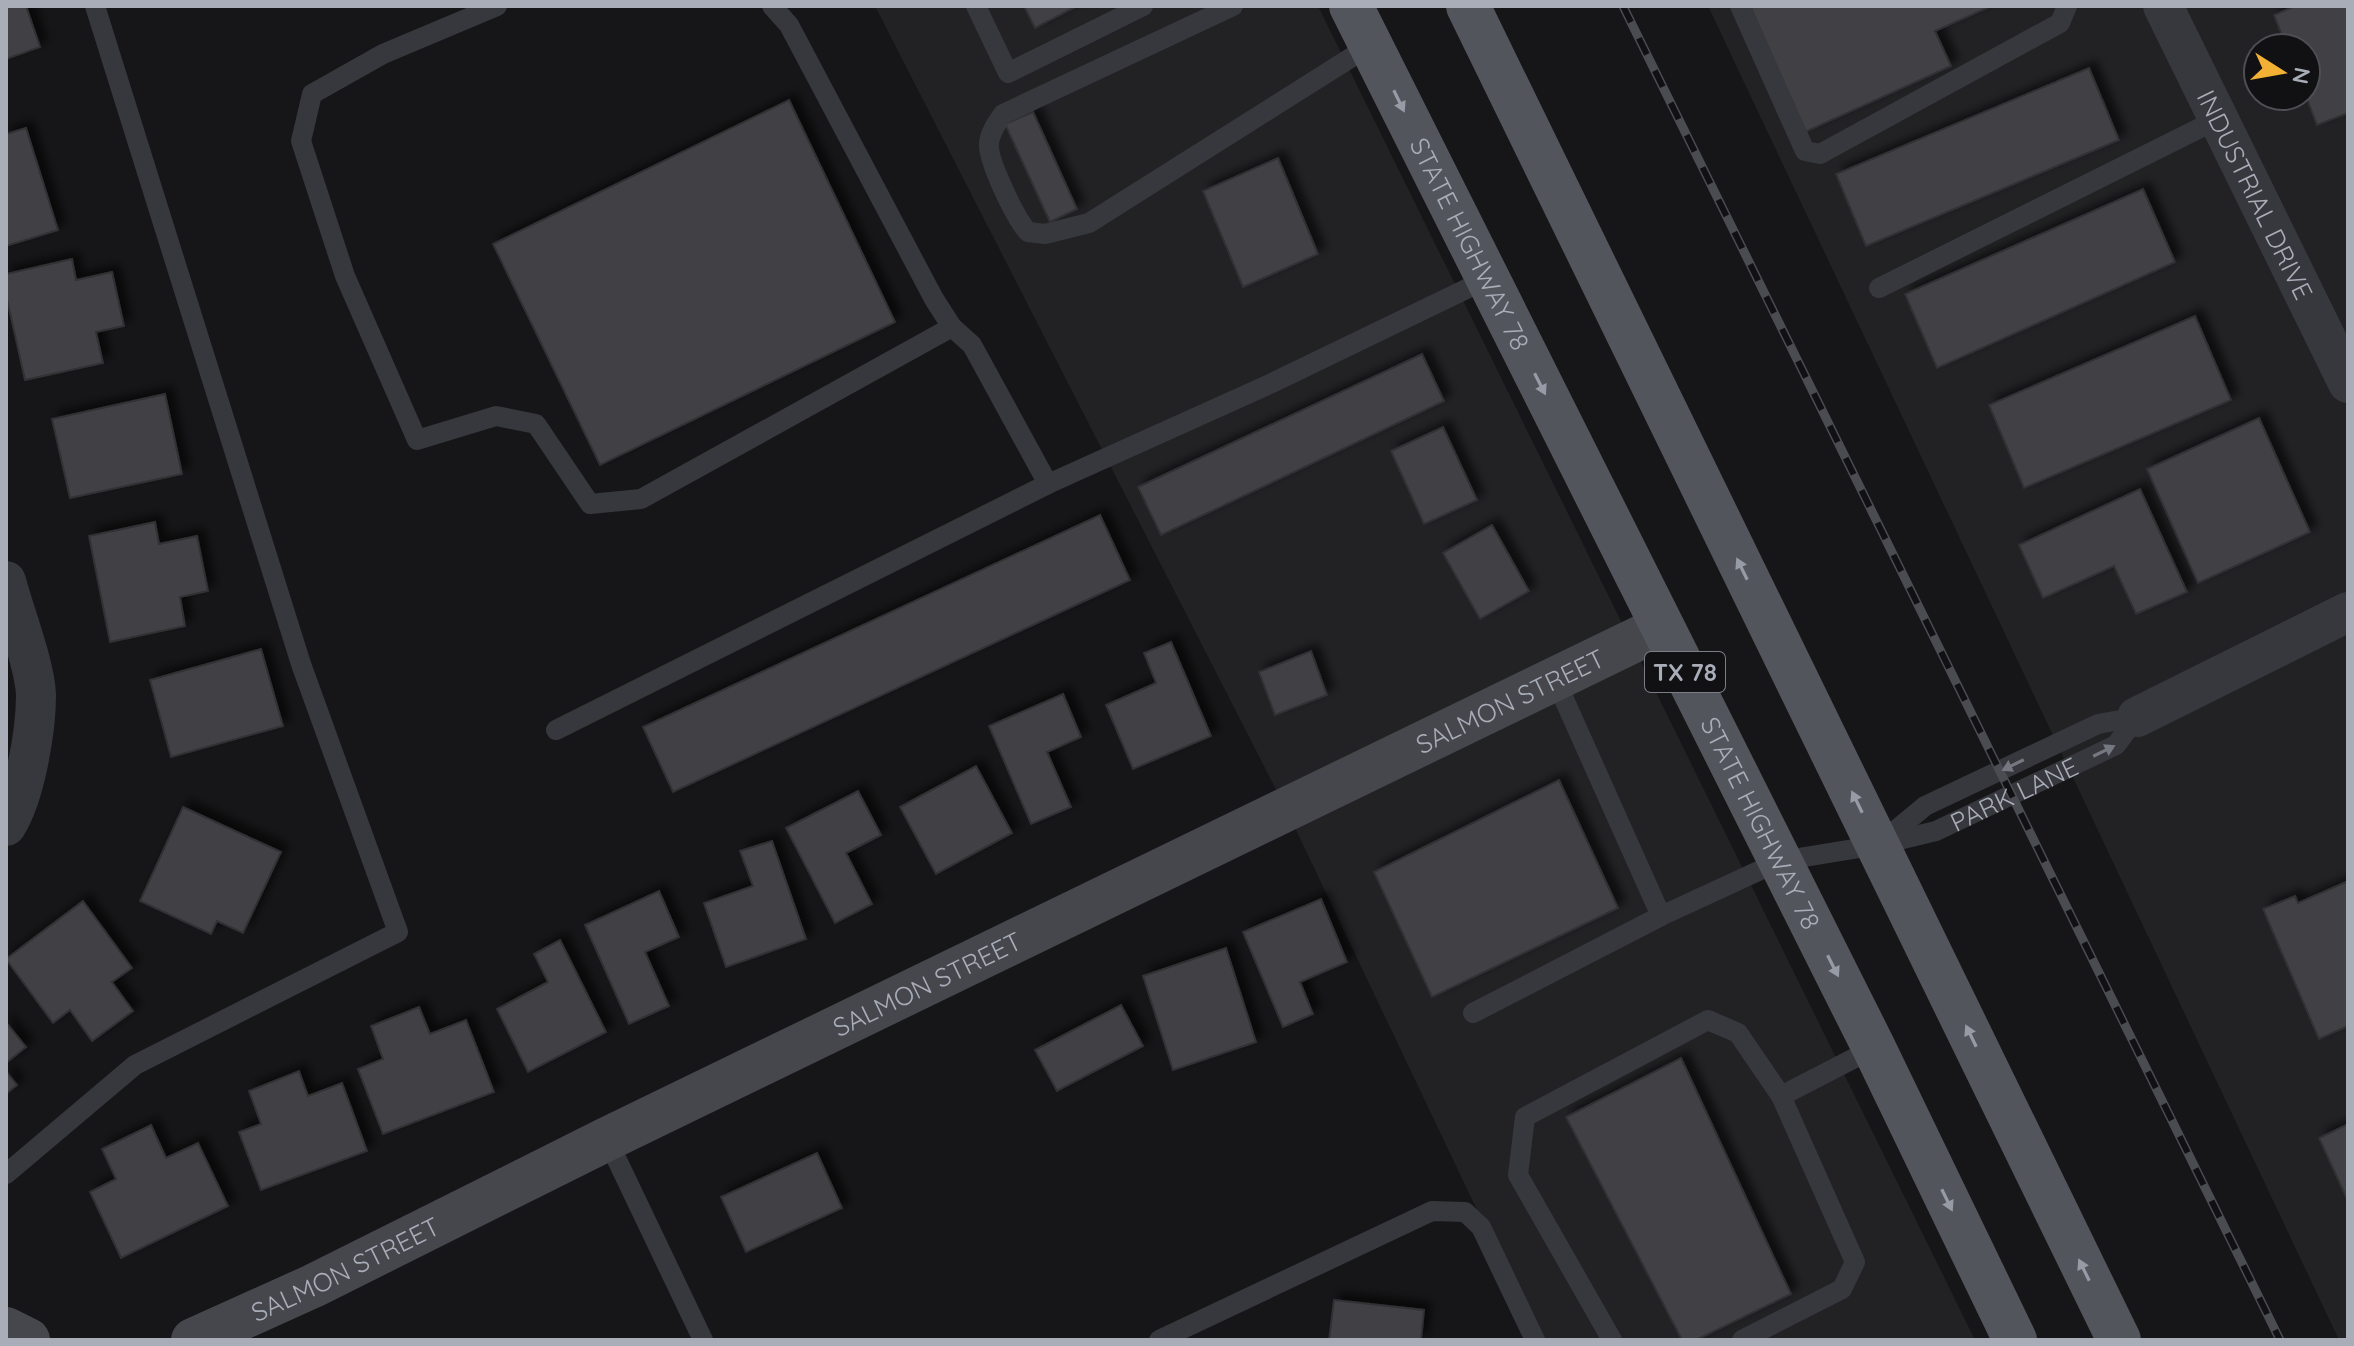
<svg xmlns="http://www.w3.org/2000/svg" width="2354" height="1346" font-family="Quicksand,sans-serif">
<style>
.built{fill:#222225;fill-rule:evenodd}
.building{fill:#404145;stroke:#303034;stroke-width:2;filter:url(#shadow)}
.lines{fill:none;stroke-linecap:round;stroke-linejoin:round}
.lane{stroke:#37383d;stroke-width:20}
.street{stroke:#37383d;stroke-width:40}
.secondary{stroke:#45474d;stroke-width:44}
.primary{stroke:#53555c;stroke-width:44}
.rail-casing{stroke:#4a4c52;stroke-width:9}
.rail{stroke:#111113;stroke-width:6;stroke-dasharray:18;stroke-linecap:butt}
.oneway{fill:#979ba6}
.oneway2{fill:#757881}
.labels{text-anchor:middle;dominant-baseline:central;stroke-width:7;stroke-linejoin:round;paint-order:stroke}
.shield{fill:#111113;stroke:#7b7e86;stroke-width:2}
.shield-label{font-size:24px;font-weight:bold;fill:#a8adb8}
.street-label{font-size:26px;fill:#a8adb8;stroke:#111113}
</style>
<defs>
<filter id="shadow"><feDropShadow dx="7" dy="-7" stdDeviation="4" flood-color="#0009"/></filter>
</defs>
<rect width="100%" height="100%" fill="#161618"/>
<path class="built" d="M875,6H1318L1975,1340H1539L1286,809Z
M1708,6H2348V1340H2339ZM2258,48H2306V96H2258Z"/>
<path class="building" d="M6,6H26L40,47L6,59Z
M1024,6H1077L1035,28Z
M1750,6H1986L1987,8L1935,31L1951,66L1805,132Z
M2295,6H2348V113L2317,125L2306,96V48H2287L2274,15Z
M2089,68L2119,140L1866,246L1836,174Z
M789,100L895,322L600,465L493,244Z
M1033,112L1077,209L1050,222L1005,124Z
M26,128L58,230L6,246V134Z
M1278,158L1318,254L1243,287L1203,191Z
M2143,189L2175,262L1937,368L1905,294Z
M72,259L76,280L112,272L124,326L96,332L103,363L25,380L6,295V274Z
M2195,316L2231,400L2024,488L1989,405Z
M1422,354L1444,401L1161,535L1138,487Z
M165,394L182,474L70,498L52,419Z
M2259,418L2310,532L2198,583L2147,469Z
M1443,427L1477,500L1424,524L1391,451Z
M2140,489L2187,592L2136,614L2114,566L2043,598L2019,545Z
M1100,515L1130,580L673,792L643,727Z
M155,522L159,544L197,536L208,591L180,597L185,626L110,642L89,536Z
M1492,525L1529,591L1480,619L1443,553Z
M1171,642L1211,736L1133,769L1106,705L1156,683L1144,653Z
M261,649L283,726L171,757L150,680Z
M1311,651L1327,695L1275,715L1259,672Z
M1063,694L1081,737L1047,752L1071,807L1031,824L989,726Z
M976,766L1012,833L936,874L900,807Z
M1559,780L1618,908L1432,997L1374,872Z
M858,791L881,835L846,853L872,904L835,923L786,828Z
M183,807L281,852L243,933L217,921L211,934L140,901Z
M772,841L806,939L726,967L704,903L753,886L740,851Z
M2348,881V1026L2319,1039L2263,909L2295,896L2298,903Z
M659,891L679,937L645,952L669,1006L629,1024L585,925Z
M1321,899L1347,962L1300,982L1313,1014L1283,1027L1243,932Z
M83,901L132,968L112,982L133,1011L92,1041L70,1010L53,1023L6,959Z
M560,940L606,1032L528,1072L497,1009L548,982L534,954Z
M1226,948L1256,1042L1173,1070L1143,976Z
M1121,1005L1143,1046L1057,1091L1035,1050Z
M419,1007L430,1034L466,1020L494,1092L383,1134L358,1069L383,1059L371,1026Z
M6,1022L26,1047L6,1063Z
M1681,1058L1791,1294L1696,1340H1682L1566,1117Z
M6,1071L17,1085L6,1094Z
M299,1071L308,1096L342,1083L367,1151L261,1190L239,1132L261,1124L249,1091Z
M2348,1124V1201L2319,1138Z
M151,1125L166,1158L198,1143L228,1206L121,1258L90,1192L116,1179L102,1149Z
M817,1153L842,1208L746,1252L721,1197Z
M1334,1300L1424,1310L1421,1340H1329Z"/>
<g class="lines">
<g class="lane">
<path d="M497,6L383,54L312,94L301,141L345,276L417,440L496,416L536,424L590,504L641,499L952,327"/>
<path d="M772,6L789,25L934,299L952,327L972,345L1048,484"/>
<path d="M976,6L1008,73L1143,6"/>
<path d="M1233,6L1003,114C997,123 990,132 989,143C987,160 1016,219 1028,232L1045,234L1089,223L1371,45"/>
<path d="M1740,6L1805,151L1820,154L2060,23L2067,6"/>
<path d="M1879,288L2218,119"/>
<path id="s1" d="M1555,679L1661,916L1780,861L1878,845L1936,831L2116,745L2137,717"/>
<path d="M556,730L1048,484L1272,383L1487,279"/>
<path d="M1884,840L1925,806L2098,724L2137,717"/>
<path d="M1473,1013L1661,916"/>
<path d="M1781,1096L1874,1048"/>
<path d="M607,1139L703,1340"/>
<path d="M6,1174L135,1065L398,932L301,664L95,6"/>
<path d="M1159,1340L1432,1211L1465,1212L1481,1227L1535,1340"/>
<path d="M1612,1340L1518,1175L1525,1117L1708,1020L1738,1033L1781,1096L1855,1262L1842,1289L1742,1340"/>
</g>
<g class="street">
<path id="s2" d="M2163,6L2348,383"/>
<path d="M6,581C14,612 35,665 36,695C36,730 25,797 6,826"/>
<path d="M2137,717L2348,612"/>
</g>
<g class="secondary">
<path d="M6,1329L28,1340"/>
<path id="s3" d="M193,1340L313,1286L607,1139L1662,627"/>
</g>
<g class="primary">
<path id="s4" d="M1351,6L1874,1048L2015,1340"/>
<path d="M1468,6L2119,1340"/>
</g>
<defs>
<path id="rail" d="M1623,6L2280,1340"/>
</defs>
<use href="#rail" class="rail-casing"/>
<use href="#rail" class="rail"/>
</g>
<defs><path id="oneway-solid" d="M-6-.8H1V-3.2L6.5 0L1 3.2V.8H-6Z" transform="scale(2)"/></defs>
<g class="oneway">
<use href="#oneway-solid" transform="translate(1399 101) rotate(64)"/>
<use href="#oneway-solid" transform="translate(1540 384) rotate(63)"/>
<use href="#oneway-solid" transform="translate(1742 569) rotate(-116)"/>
<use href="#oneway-solid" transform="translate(1857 802) rotate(-116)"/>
<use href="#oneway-solid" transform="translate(1833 966) rotate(63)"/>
<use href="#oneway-solid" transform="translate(1971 1036) rotate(-116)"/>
<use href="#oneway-solid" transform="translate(1947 1200) rotate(64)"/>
<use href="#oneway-solid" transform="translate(2084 1270) rotate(-116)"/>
</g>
<g class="oneway2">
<use href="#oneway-solid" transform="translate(2104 751) rotate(-26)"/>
<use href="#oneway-solid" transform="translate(2013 765) rotate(154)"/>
</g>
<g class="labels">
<rect class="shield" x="1645" y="652" width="80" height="40" rx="6"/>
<g class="shield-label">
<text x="1685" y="672">TX 78</text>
</g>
<g class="street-label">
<text stroke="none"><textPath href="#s2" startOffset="210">INDUSTRIAL DRIVE</textPath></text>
<text stroke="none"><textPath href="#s4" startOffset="266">STATE HIGHWAY 78</textPath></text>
<text stroke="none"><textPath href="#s3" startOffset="1464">SALMON STREET</textPath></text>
<text stroke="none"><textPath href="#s1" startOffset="636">PARK LANE</textPath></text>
<text stroke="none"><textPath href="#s4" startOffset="914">STATE HIGHWAY 78</textPath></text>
<text stroke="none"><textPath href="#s3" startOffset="816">SALMON STREET</textPath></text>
<text stroke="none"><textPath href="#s3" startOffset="168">SALMON STREET</textPath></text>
</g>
</g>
<rect width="2354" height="1346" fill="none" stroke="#a8adb8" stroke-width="16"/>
<g transform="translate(2282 72) rotate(101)"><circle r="38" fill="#111113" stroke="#4d4f55" stroke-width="2"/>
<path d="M0-6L14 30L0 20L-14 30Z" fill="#f2b134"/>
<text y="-12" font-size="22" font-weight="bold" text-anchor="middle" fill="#a8adb8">N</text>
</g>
</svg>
